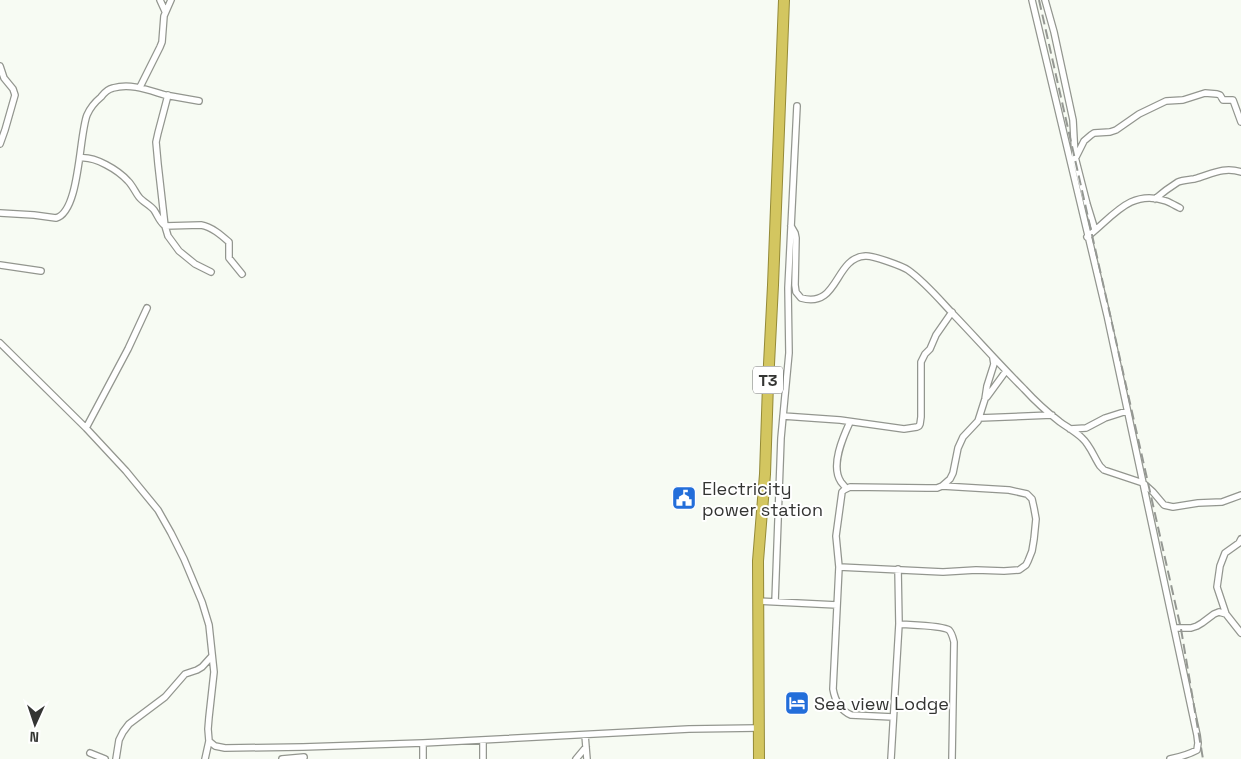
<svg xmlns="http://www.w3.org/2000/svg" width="1241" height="759" font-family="'Space Grotesk',sans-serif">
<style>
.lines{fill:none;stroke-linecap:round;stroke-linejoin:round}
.minor-casing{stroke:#93968f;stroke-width:8}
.trunk-casing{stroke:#948a37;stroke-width:12}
.minor{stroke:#fff;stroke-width:5.5}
.trunk{stroke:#d3c660;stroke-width:10}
.rail{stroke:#959893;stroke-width:2;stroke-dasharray:10 5;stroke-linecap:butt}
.labels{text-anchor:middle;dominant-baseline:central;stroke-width:4;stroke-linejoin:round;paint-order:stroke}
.shield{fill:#fff;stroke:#717270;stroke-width:1}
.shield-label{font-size:16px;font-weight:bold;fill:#343533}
.poi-label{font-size:18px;fill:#343533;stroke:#fff;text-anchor:start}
</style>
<rect width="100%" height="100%" fill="#f7fbf3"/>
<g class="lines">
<defs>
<path id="minor" d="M160,0L165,11
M1032,0L1107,315L1197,735L1198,743L1197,750C1188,755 1180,757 1170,759
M1045,0L1054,32L1073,120L1075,157L1087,204L1095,230
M0,66L4,78L13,89L15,95L5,130L0,144
M140,87L160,47L162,42L164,16L171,0
M168,95L158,133L156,142L158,164L165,226L168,236L179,251L195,264L211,272
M1076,157L1084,141L1091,135L1094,133L1110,132L1116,130L1139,114L1166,101L1183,100L1205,93L1217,94L1220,95L1223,100H1233L1241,122
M80,158C95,156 118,170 128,181C133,186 135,192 139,197C143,202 150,205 154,210C158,216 159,221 165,226L201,225C212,227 221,235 229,242V258L242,274
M1155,199C1162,193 1170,187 1178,182C1183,180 1188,180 1194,179C1210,175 1223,166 1241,172
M0,213L34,215L56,218C80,212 79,135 87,115C90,108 95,102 101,97C104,93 108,89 113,88C131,83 148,90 165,95C176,97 188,99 199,101
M791,226L795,233L796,238L795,285L796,292L801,298C839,309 834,258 865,256C872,255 902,266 908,270C925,282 939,299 954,315C977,339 1000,365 1024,389C1035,401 1047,412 1060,422C1067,427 1076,432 1082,438C1090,445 1094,457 1100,466L1104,470L1143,483L1153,492L1164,505L1173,507L1198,503L1222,502L1241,495
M1087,237C1112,218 1130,188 1166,201C1171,203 1176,206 1180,208
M0,265L41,271
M0,343L86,428L126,471L158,510L171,533L184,559L202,602L209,625L214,672L209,717L208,729L209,741L215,746L225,748L303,747L423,743L689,729L758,728
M987,397L1006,371
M783,416L840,420L904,429L917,427L919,426L920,424L921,417V362L925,354L930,349L936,335L952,312
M979,418L1052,415
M86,428L128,349L147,308
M1070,429L1086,428L1105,418L1127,411
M846,488C846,488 841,482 841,482C830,466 843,437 850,422
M839,567L943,572L976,570L1004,571L1019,570L1026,565L1028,561L1032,551L1034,539L1036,519L1034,508L1032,499L1027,494L1009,490L942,486
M758,601L837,605
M775,602L781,438L789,353L788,288L797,106
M1226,614L1217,587L1220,566L1225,553L1239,543L1241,539
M899,624C909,625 942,625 949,630C952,633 953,638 954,642L952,759
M1174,628H1191L1197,626L1202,623L1214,614L1219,612L1226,614L1241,633
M893,717L851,715C840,710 835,701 833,689L839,567L836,536L842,492L844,490L850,487L927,488H937L942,486L950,479L953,473L958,448L963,437L978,421L985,399L987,386L994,364L993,358
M585,735L587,759
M483,740V759
M90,753L105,759
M116,759L119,740L123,732L129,724L165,697L185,674L197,670L202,667L212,656
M205,759L209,741
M282,759L304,757
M423,759V743
M576,759L586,747
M891,759L899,624L898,569"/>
<path id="trunk" d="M759,759L758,561L765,474L768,384L773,285L784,0"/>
</defs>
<use href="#minor" class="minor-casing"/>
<use href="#trunk" class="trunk-casing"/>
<use href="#minor" class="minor"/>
<use href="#trunk" class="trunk"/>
<path class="rail" d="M1039,0L1181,629L1203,759"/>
</g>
<defs>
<symbol id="civic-square" viewBox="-11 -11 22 22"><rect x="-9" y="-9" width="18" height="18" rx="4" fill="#236eda" stroke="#fff"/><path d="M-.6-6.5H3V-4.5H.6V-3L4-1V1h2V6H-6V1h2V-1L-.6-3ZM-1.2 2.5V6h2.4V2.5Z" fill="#fff"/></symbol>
<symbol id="hotel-square" viewBox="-11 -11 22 22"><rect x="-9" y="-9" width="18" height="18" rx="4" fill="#236eda" stroke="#fff"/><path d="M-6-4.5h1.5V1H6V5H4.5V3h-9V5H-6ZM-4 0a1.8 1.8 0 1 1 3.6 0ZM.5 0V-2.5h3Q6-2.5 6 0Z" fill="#fff"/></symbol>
</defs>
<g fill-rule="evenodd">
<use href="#civic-square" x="670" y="484" width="28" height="28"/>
<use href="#hotel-square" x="783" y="689" width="28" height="28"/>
</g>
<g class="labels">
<rect class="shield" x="753" y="366.5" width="30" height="27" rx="4"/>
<g class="shield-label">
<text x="768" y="380">T3</text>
</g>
<g class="poi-label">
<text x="702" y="488">Electricity<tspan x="702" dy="21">power station</tspan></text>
<text x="814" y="703">Sea view Lodge</text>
</g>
</g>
<g transform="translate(35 724) rotate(183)" stroke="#ffffff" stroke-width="4" paint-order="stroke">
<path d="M0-4L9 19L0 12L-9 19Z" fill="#343533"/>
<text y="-8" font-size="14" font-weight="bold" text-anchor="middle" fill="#343533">N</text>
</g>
</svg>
